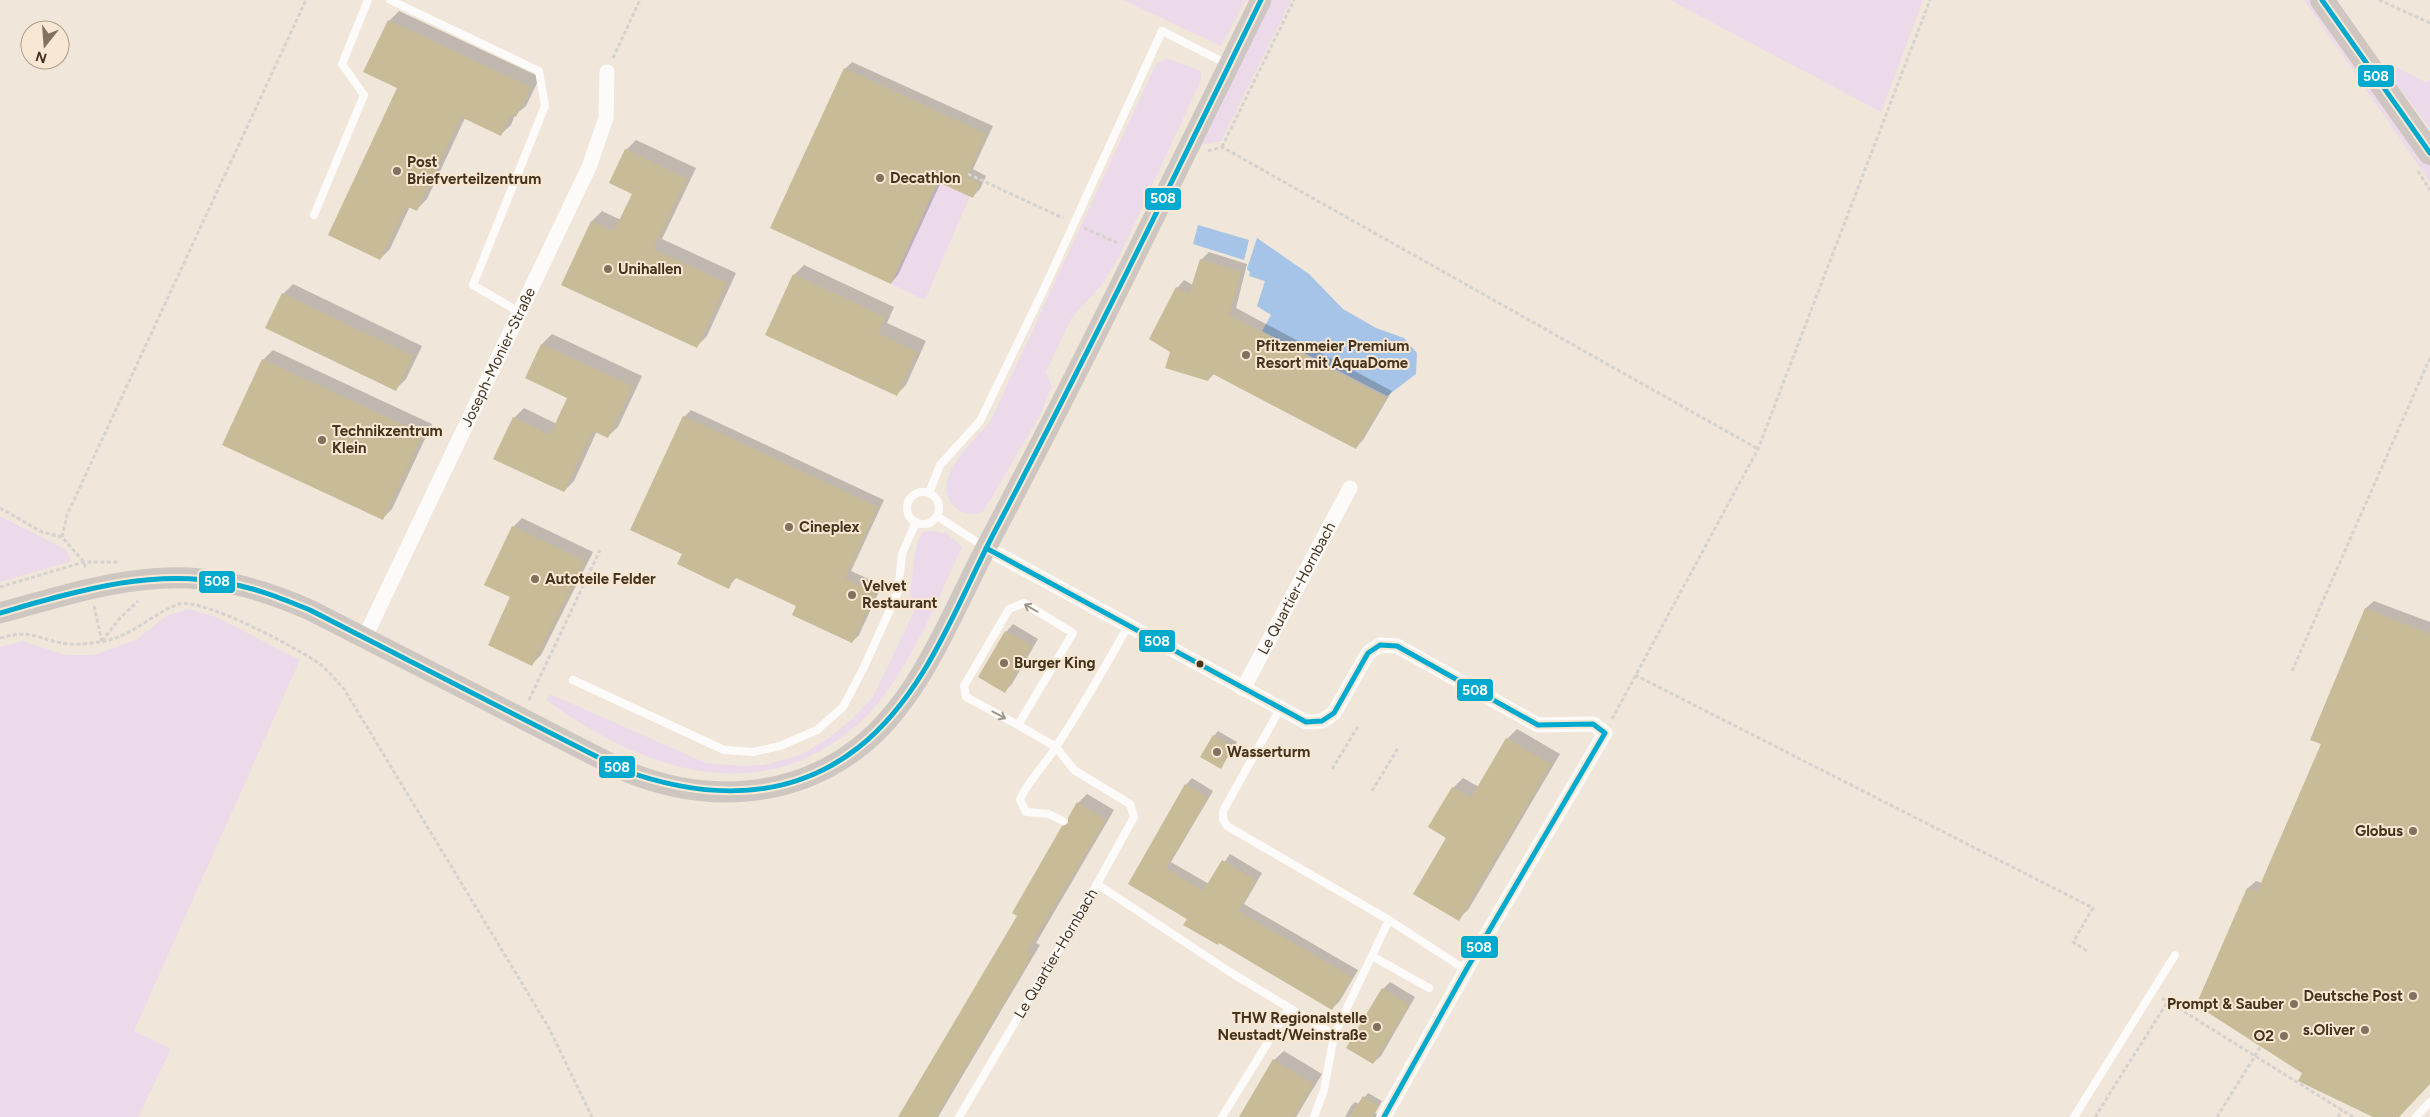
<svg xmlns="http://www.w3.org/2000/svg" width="2430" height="1117" font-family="Figtree,sans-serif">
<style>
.green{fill:#ecdaea}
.water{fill:#a5c4e7}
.shadow{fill:#0003}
.building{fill:#c7bb98}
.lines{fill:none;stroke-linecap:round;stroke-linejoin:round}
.path{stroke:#d6d2ce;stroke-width:3;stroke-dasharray:4 2.5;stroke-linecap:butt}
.lane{stroke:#fdfbf9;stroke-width:8}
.street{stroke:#fdfbf9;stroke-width:15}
.secondary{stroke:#cec6c0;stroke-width:21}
.primary{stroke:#cfc6c1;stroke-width:24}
.bus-1-casing{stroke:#f8e7d2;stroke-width:9}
.bus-1{stroke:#00a9ce;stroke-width:5}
.oneway{stroke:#a0978b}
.poi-dot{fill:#80725f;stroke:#f8e7d2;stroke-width:2}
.bus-dot{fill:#44331d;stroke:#f8e7d2;stroke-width:2}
.labels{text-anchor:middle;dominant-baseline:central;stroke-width:4;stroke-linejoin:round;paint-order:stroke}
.poi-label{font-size:15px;font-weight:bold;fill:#44331d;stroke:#f8e7d2;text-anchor:start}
.street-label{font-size:15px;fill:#44331d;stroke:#f8e7d2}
.line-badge{stroke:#f8e7d2;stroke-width:2}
.badge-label{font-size:14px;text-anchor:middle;font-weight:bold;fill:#fff}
</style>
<rect width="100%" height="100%" fill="#f0e6da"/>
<path class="green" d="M1123,0H1246L1221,46Z
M1273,0H1291L1221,141L1200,145Z
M1670,0H1923L1881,112Z
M2304,0H2315L2430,163V182Z
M1167,58L1201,71V80L1119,257L1103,283L1071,319L1046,372L1052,386L1039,417L983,512C970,515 961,515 952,504C931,478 974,441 990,422L1156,64Z
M2382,64L2399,68L2425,82L2430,80V129Z
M938,182L970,196L925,300L891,284Z
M0,516L65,549L72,561L0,582Z
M932,531L947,534L962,547C939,596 918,650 885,694C872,713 855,728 836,741C740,807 632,762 546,700L550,694L706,763L743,766L763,765L784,760L804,753L829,738L851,720L873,697L919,601L909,595C915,574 911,551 923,532Z
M189,609L216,617L300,660L134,1031L171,1049L138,1117H0V647L22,641L65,655H94L136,640L166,616Z"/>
<path class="water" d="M1198,225L1249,240L1244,260L1193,244Z
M1257,238L1309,274L1343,309L1376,328L1404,338L1417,353L1416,374L1387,396L1262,331L1271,315L1257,306L1265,281L1249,276L1250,272L1247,269Z"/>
<path class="shadow" d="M399,11L540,77L526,106L515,115L511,125L501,134L465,118L427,199L417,209L410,206L390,249L380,259L399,88L389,21Z
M852,62L993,126L973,169L986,176L980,189L973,196L941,182L898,275L891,283L845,69Z
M636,140L696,168L662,239L736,273L707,336L697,346L563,285L592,221L602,211L621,220L634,193L626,150Z
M1209,252L1247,264L1236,308L1392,391L1363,440L1356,447L1214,374L1208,380L1171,351L1177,288L1184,280L1193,285L1201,260Z
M804,265L894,307L887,323L926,341L906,385L896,395L794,275Z
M293,284L422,346L406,379L396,389L283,294Z
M552,334L642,376L618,427L608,436L597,431L574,481L564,491L514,418L524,408L557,424L569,397L527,378L542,344Z
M273,350L432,424L392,509L382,519L263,360Z
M691,410L884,500L851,571L882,585L859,635L852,642L798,606L737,577L728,587L683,553L684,417Z
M522,518L593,552L541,655L532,664L511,596L513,527Z
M2374,601L2430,622V1083L2398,1117H2376L2197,1004L2248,888L2256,881L2262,883L2322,743L2312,739L2366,608Z
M1013,624L1038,639L1012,684L1005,691L1006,632Z
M1517,729L1560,754L1468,910L1458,919L1448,837L1453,788L1463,778L1479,787L1507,739Z
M1218,731L1237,742L1221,767L1214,736Z
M1192,778L1213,791L1171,862L1209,884L1230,854L1262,873L1244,904L1358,970L1339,1002L1332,1008L1130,883L1186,785Z
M1087,794L1114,810L1036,943L1040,945L938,1117H899L1019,915L1063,827L1069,822L1078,803Z
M1390,982L1415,997L1381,1056L1373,1063L1383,989Z
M1284,1051L1322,1074L1296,1117H1240L1274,1060Z
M1368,1093L1382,1101L1375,1113L1377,1114L1376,1117H1345L1351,1106L1355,1102L1359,1104Z"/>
<path class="building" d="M388,20L531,87L516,117L511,114L501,136L461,117L417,211L406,206L380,260L328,235L397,88L363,72Z
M844,68L986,134L967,177L980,183L973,198L938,182L891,284L770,228Z
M625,149L687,179L653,249L727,283L697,348L561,285L591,221L614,231L632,194L609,183Z
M1200,259L1241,272L1229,315L1386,398L1356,449L1211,373L1208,381L1165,368L1170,352L1149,339L1176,287L1189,294Z
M793,274L885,317L878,333L917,352L897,396L765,335Z
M282,293L413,356L396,391L265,328Z
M541,344L633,386L608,438L593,431L564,492L493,459L513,417L550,435L567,398L525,378Z
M262,359L423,434L383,520L222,445Z
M683,416L878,507L845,578L876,593L852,643L792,615L796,606L734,577L729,589L677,564L682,554L630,530Z
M512,526L585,561L532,666L488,645L510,597L484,585Z
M2365,608L2430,634V1084L2399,1117H2373L2298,1081L2302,1073L2196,1005L2247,888L2257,892L2321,744L2310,740Z
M1005,631L1032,646L1005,693L978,677Z
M1213,735L1233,747L1221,769L1200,757Z
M1506,738L1551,764L1459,921L1413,894L1446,838L1428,827L1452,787L1471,798Z
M1185,784L1208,798L1166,868L1203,891L1222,860L1256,880L1238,911L1352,977L1332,1010L1219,943L1218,945L1183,925L1187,919L1128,884Z
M1077,802L1106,820L1027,952L1032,955L936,1117H898L1017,916L1012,913L1062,826L1068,824V818Z
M1382,988L1409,1005L1373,1064L1346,1048Z
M1273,1059L1313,1084L1294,1117H1239Z
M1363,1096L1379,1106L1372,1117H1350Z"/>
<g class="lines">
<path class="path" d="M2379,0L2430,23
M613,58L640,0
M1222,147L1294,0
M1208,151L1222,147L1758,449
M2418,171L2430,190
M968,174L1063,218
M1084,228L1120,244
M0,508L42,532L62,537L84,562L86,570
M62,537L67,515L306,0
M0,587L84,562H118
M94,606L102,642
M0,638C36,628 38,641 70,644C79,645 91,643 100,642C133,637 152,613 179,604C202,597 299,649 320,664C329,671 336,681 344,689L549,1028L592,1117
M102,641L120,618L138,601
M2292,671L2430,358
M1635,675L2093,908L2073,942L2087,951
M529,700L600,550
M1612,719L1758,449L1930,0
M1332,769L1359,725
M1372,791L1398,748
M2162,998L2353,1117
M2095,1117L2168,1001
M2217,1117L2261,1046
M2338,1117L2342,1110"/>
<g class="lane">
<path d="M390,0L539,71L545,106L473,285L519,312"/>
<path d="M314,215L364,95L342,64L368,0"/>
<circle cx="923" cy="508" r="16"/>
<path d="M929,493L940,465L980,421L1044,289L1162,31L1227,64"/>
<path d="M937,516L986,548"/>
<path d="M573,680L724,750L753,752L780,746L817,730L843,707L864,667L898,592L902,554L916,522"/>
<path d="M1280,709L1223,811V819L1227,826L1389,920"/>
<path d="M1018,725L966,697L964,686L1009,609L1024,603L1073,633L1018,725L1056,747L1074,770L1130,804L1134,817L1097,884"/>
<path d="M1063,821L1049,814L1026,812L1020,800C1024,786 1047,762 1056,747C1082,707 1106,666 1129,624"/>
<path d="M1372,956L1429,988"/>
<path id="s1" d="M959,1117L1097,884L1230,972L1334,1035"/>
<path d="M1222,1117L1289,1008"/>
<path d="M1314,1117L1324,1090L1334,1035L1389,920L1466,970"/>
<path d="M2074,1117L2175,955"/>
<path d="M2416,1117L2430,1102"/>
</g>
<g class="street">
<path d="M986,548L1306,722L1322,721L1334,713L1368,653L1380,645L1397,646L1538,725L1593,724L1605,733L1466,970L1384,1117"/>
<path id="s2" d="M365,637L589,167L606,118L607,72"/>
<path id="s3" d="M1243,689L1350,488"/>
</g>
<path class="secondary" d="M0,613C121,579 189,556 310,610L623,770C701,803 789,801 858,748C920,701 952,612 988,544C1083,365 1171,182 1261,0"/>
<path class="primary" d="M2322,0L2430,153"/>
<defs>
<path id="bus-1" d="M2322,0L2430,153
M986,548L1306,722L1322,721L1334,713L1368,653L1380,645L1397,646L1538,725L1593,724L1605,733L1466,970L1384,1117
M0,613C74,592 150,568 227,583C256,588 283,599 310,610L623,770C703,799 788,803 859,747C927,693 957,603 996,529C1088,354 1174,177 1261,0"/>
</defs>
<use href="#bus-1" class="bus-1-casing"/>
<use href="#bus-1" class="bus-1"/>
</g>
<defs><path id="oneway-shaft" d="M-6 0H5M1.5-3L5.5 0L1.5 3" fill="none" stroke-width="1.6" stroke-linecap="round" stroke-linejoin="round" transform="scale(1.25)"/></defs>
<g class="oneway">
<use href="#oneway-shaft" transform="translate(1031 608) rotate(-150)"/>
<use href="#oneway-shaft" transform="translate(999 715) rotate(28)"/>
</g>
<g class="poi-dot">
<circle cx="397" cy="171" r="5"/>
<circle cx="880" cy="178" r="5"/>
<circle cx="608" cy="269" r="5"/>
<circle cx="1246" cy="355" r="5"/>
<circle cx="322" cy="440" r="5"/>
<circle cx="789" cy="527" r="5"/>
<circle cx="535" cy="579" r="5"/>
<circle cx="852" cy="595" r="5"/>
<circle cx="1004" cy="663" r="5"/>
<circle cx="1217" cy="752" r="5"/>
<circle cx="2413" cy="831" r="5"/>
<circle cx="2413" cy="996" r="5"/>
<circle cx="2294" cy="1004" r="5"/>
<circle cx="1377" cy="1027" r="5"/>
<circle cx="2365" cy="1030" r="5"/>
<circle cx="2284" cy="1036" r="5"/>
</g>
<circle class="bus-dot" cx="1200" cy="664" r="4.5"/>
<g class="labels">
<g class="poi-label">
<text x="407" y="162">Post<tspan x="407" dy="17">Briefverteilzentrum</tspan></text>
<text x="890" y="178">Decathlon</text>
<text x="618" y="269">Unihallen</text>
<text x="1256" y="346">Pfitzenmeier Premium<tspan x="1256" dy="17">Resort mit AquaDome</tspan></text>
<text x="332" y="431">Technikzentrum<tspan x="332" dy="17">Klein</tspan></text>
<text x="799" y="527">Cineplex</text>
<text x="545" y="579">Autoteile Felder</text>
<text x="862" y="586">Velvet<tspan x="862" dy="17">Restaurant</tspan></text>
<text x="1014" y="663">Burger King</text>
<text x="1227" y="752">Wasserturm</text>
<text x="2403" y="831" text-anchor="end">Globus</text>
<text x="2403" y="996" text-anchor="end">Deutsche Post</text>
<text x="2284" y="1004" text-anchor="end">Prompt &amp; Sauber</text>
<text x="1367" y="1018" text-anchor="end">THW Regionalstelle<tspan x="1367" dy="17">Neustadt/Weinstraße</tspan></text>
<text x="2355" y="1030" text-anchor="end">s.Oliver</text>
<text x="2274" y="1036" text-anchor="end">O2</text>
</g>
<g class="street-label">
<text stroke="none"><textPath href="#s2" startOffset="310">Joseph-Monier-Straße</textPath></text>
<text stroke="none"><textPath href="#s3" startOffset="114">Le Quartier-Hornbach</textPath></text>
<text stroke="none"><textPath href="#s1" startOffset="190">Le Quartier-Hornbach</textPath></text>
</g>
</g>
<g class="line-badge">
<rect x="2357" y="64" width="38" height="24" rx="5" fill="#00a9ce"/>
<rect x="1144" y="187" width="38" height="24" rx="5" fill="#00a9ce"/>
<rect x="198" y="570" width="38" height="24" rx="5" fill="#00a9ce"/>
<rect x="1138" y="629" width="38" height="24" rx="5" fill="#00a9ce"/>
<rect x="1456" y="678" width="38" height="24" rx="5" fill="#00a9ce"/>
<rect x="598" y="755" width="38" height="24" rx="5" fill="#00a9ce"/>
<rect x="1460" y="935" width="39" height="24" rx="5" fill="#00a9ce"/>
</g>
<g class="badge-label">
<text x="2376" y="81">508</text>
<text x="1163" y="203">508</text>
<text x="217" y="586">508</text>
<text x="1157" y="646">508</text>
<text x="1475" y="695">508</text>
<text x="617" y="772">508</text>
<text x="1479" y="952">508</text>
</g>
<g transform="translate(45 45) rotate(197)"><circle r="24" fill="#f8e7d2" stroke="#b09f8a"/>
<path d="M0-4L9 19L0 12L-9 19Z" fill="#80725f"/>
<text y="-8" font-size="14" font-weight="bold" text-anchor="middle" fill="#44331d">N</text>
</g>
</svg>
